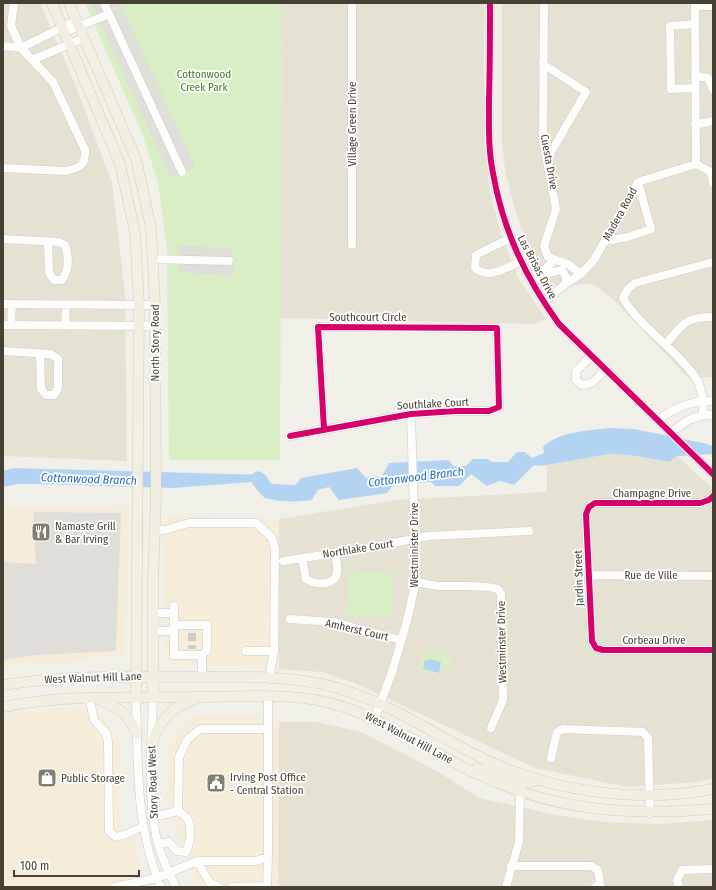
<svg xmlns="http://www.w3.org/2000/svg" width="716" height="890" font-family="'Fira Sans Condensed',sans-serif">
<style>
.residential{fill:#e5e2d4}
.commercial{fill:#f5edd9}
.green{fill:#d9eec5}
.parking{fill:#dfded8}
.water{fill:#b3d3f3}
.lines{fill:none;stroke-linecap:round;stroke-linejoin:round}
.river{stroke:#b3d3f3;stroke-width:15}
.minor-tunnel{stroke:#ceccc4;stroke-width:8;stroke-dasharray:8 4;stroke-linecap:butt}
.minor-casing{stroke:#ceccc5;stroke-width:9}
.major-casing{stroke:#d5cfb3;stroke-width:11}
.minor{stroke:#fdfdfc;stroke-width:8}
.major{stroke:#f1eee2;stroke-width:10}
.cycleway-casing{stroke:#fff;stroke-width:8}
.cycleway{stroke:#d6006c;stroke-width:6}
.labels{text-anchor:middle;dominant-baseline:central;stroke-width:3.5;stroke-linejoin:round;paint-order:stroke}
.park-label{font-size:11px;fill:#3a7f20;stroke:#fff}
.street-label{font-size:11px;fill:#474133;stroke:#fff}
.poi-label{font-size:11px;fill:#474133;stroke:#fff;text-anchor:start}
.water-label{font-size:12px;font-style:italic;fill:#216bbe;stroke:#fff}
</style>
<rect width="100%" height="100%" fill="#f0efe8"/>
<path class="residential" d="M3,3H40L78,92L112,183L125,294L127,461L3,456Z
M282,3H484V144L490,191L501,234L518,278L546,319L535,324L280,318Z
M502,3H713V377L688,378L615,301L593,284L552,286L533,259L518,219L506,176L502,142Z
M609,454L630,455L661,461L669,462L677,456L713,489V778L697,782L628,787L535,768L355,683L322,672L279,669V519L395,500L547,492V465Z
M278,722H316L361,732L435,770L479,798L556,815L604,822L660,824L713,820V887H278Z"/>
<path class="commercial" d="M3,508L130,509L123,656L3,667Z
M164,516L279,519V669L171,664L165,646Z
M67,707L94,710L105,719L120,744L121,838H133L146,887H3V715Z
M194,716H279L278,887H199L191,872L167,801L168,746Z"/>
<path class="green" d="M85,3H282L280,460H169L167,248L158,183L143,136Z
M348,571L393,573L391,618L346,616Z
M429,649L433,650V653L441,655L442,652L445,653V651L453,652L449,671L442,669L438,675L418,671L422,655L428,654Z"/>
<path class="parking" d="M91,3H120L195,167L171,178Z
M179,245L233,249V276L179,272Z
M33,512L121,513L116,651L37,655L3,660V562L36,564Z"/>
<path class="water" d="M609,428L634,429L703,443L713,446V454L677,456L669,462L630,455L609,454L541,466L534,465L514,485L500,481L487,486L471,474L459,486H435L431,482L394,484L387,493L339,500L329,487L317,490L312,500C296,502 280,503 264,497V489L259,484L251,482L173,488L39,484H18L3,487V471L13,468L266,475L271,488L277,497L289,494L301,478L357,468L366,478L382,476L389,463L449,460L453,466H466L473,459H488L492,462H508L517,452H525L532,458L544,453L543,447C560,431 587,431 609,428Z
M429,659L441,662L439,673L423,669L425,660L428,661Z"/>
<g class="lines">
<path class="river" d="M258,479L268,491L298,493L310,489"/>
<path class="minor-tunnel" d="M192,633V649"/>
<defs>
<path id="minor" d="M104,3L182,172
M490,3C490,35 490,68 489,100C489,124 488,149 493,173C503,230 525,277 559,324L713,474
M544,3L543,140L556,209L544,246L548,257L568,264L581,274
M695,3L696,164
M695,6H713
M65,32L109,14
M3,46L21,48L77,20
M32,60L84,38
M543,64L586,92L547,159
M695,76L708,78L713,89
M695,88L671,89L670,26L695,24
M695,125L713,121
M3,168L65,171C79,169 86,165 85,150L53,82L21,48L11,26L14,3
M713,173L711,172L713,183
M510,238L476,255L475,268C489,280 506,268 521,261
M3,239L59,242L65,245C69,257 69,270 62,280H54L49,273L48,243
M605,241L628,237L651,229L638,182
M352,245V3
M153,259L229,261
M544,274L562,270L566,277V283
M532,282L544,274L546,268L555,260
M544,302L564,285L581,274L594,260L638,182L696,164L711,172
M3,304L155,305
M3,325L155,326
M11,325L12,304
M65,326L66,305
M666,344C683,324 685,317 713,317
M3,351L51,354L58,359V388L54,395H46L41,389L40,354
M592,355L576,371V380L582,385L592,383L606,369
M703,414C703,404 703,393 699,384C695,374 687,367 680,359C661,339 637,322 623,298L628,289L635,283L713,262
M658,420C675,407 692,400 713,401
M671,433C685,421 695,414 713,415
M290,436L411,414L456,411H489L499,407L497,328L318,327L324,429
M713,496L709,500L700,503H595L589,507L586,514L592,641L596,648L603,650H713
M155,530H165L189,523H256L272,538L275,549L274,651L269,679
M302,558L306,579C315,585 335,587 337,572C338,566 336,559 335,553
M283,561L368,548L428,536L529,531
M590,575L713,576
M416,581C442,591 472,582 498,589L501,594L503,700L491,728
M174,606V625H207V650L202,655V677
M153,613H174
M290,619L334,622L400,640
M174,625V655H202
M153,631H174
M246,651H274
M89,697L94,720L106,733L108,741L109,831L116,837L127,834L143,826
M136,697C138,761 135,827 161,887
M153,698C152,741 147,787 155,830C158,850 167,869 176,887
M375,718L392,672L407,621L416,581L411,414
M551,758L557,732L563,729L643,732L648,738L650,813
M153,817L178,811L179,757L187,740L200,729H268
M159,844L169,842L177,851L186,852C190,844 192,828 188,820C186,816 181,813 178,811
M197,861L210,883L219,887
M511,866H591L598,870L600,884L595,887
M115,887L157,878L197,861H256L268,857V697
M233,887L267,886L268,857
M506,887L519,842L520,792
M679,887L677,880L682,870L713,869"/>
<path id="major" d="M52,3L120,164L135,232L139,304L136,697
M69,3L136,159L151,228L155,305L156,497L153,581V698
M3,685C63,675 123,677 183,677C232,677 290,674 337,688C389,703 429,731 476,755C547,791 634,804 713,789
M99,700C119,708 128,713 137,734
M3,707C66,694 130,698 194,697C243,697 297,691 344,707C389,722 427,749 469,770C551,811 624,816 713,809
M152,744C159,721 170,708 193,700
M473,772L476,769C501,767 512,790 538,780"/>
</defs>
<use href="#minor" class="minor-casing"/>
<use href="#major" class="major-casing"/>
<use href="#minor" class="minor"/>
<use href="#major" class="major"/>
<defs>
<path id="cycleway" d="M490,3C490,35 490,68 489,100C489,124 488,149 493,173C503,230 525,277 559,324L713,474
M290,436L411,414L456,411H489L499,407L497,328L318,327L324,429
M713,496L709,500L700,503H595L589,507L586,514L592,641L596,648L603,650H713"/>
</defs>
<use href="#cycleway" class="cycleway-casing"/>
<use href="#cycleway" class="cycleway"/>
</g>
<defs>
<symbol id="restaurant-square" viewBox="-11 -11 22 22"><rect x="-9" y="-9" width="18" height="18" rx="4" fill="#827e72" stroke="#fff"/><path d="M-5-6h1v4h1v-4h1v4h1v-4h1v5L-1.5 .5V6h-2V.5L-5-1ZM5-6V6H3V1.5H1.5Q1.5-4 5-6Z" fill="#fff"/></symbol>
<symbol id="shop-square" viewBox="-11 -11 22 22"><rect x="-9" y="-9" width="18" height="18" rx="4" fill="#827e72" stroke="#fff"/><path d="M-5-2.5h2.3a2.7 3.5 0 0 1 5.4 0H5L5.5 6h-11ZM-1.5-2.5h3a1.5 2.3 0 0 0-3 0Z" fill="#fff"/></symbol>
<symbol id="civic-square" viewBox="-11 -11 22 22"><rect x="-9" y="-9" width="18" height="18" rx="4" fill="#827e72" stroke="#fff"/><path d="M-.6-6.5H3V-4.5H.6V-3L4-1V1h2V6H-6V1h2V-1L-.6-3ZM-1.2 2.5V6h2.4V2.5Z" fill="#fff"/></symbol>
</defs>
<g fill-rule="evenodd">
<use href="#restaurant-square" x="30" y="521" width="22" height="22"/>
<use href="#shop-square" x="36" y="767" width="22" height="22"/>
<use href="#civic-square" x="205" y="772" width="22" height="22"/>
</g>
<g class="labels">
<g class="park-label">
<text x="204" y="74">Cottonwood<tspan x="204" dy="13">Creek Park</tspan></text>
</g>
<g class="street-label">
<text transform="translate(352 124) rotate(-90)">Village Green Drive</text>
<text transform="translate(549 162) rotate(80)">Cuesta Drive</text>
<text transform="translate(620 214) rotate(-61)">Madera Road</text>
<text transform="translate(537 267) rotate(62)">Las Brisas Drive</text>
<text x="368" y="317">Southcourt Circle</text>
<text transform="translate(155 343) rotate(-90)">North Story Road</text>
<text transform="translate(433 404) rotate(-3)">Southlake Court</text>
<text x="652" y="493">Champagne Drive</text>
<text transform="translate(414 545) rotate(-90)">Westminister Drive</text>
<text transform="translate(358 549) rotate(-9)">Northlake Court</text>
<text x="651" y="575">Rue de Ville</text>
<text transform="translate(579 578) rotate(-92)">Jardin Street</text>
<text transform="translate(357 630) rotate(13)">Amherst Court</text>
<text x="654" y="640">Corbeau Drive</text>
<text transform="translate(502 642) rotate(-91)">Westminster Drive</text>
<text transform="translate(93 678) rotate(-2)">West Walnut Hill Lane</text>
<text transform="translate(409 738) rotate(28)">West Walnut Hill Lane</text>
<text transform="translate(153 782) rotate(-92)">Story Road West</text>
</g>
<g class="poi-label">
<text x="55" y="526">Namaste Grill<tspan x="55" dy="13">&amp; Bar Irving</tspan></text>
<text x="230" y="777">Irving Post Office<tspan x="230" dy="13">- Central Station</tspan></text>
<text x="61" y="778">Public Storage</text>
</g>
<g class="water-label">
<text transform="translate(416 477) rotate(-7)">Cottonwood Branch</text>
<text transform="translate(89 479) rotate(2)">Cottonwood Branch</text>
</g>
</g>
<rect width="716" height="890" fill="none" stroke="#474133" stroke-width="8"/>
<path d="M14 870v6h125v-6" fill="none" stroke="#474133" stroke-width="2"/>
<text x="20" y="870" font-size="12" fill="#474133" stroke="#ffffff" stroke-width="3" paint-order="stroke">100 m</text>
</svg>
